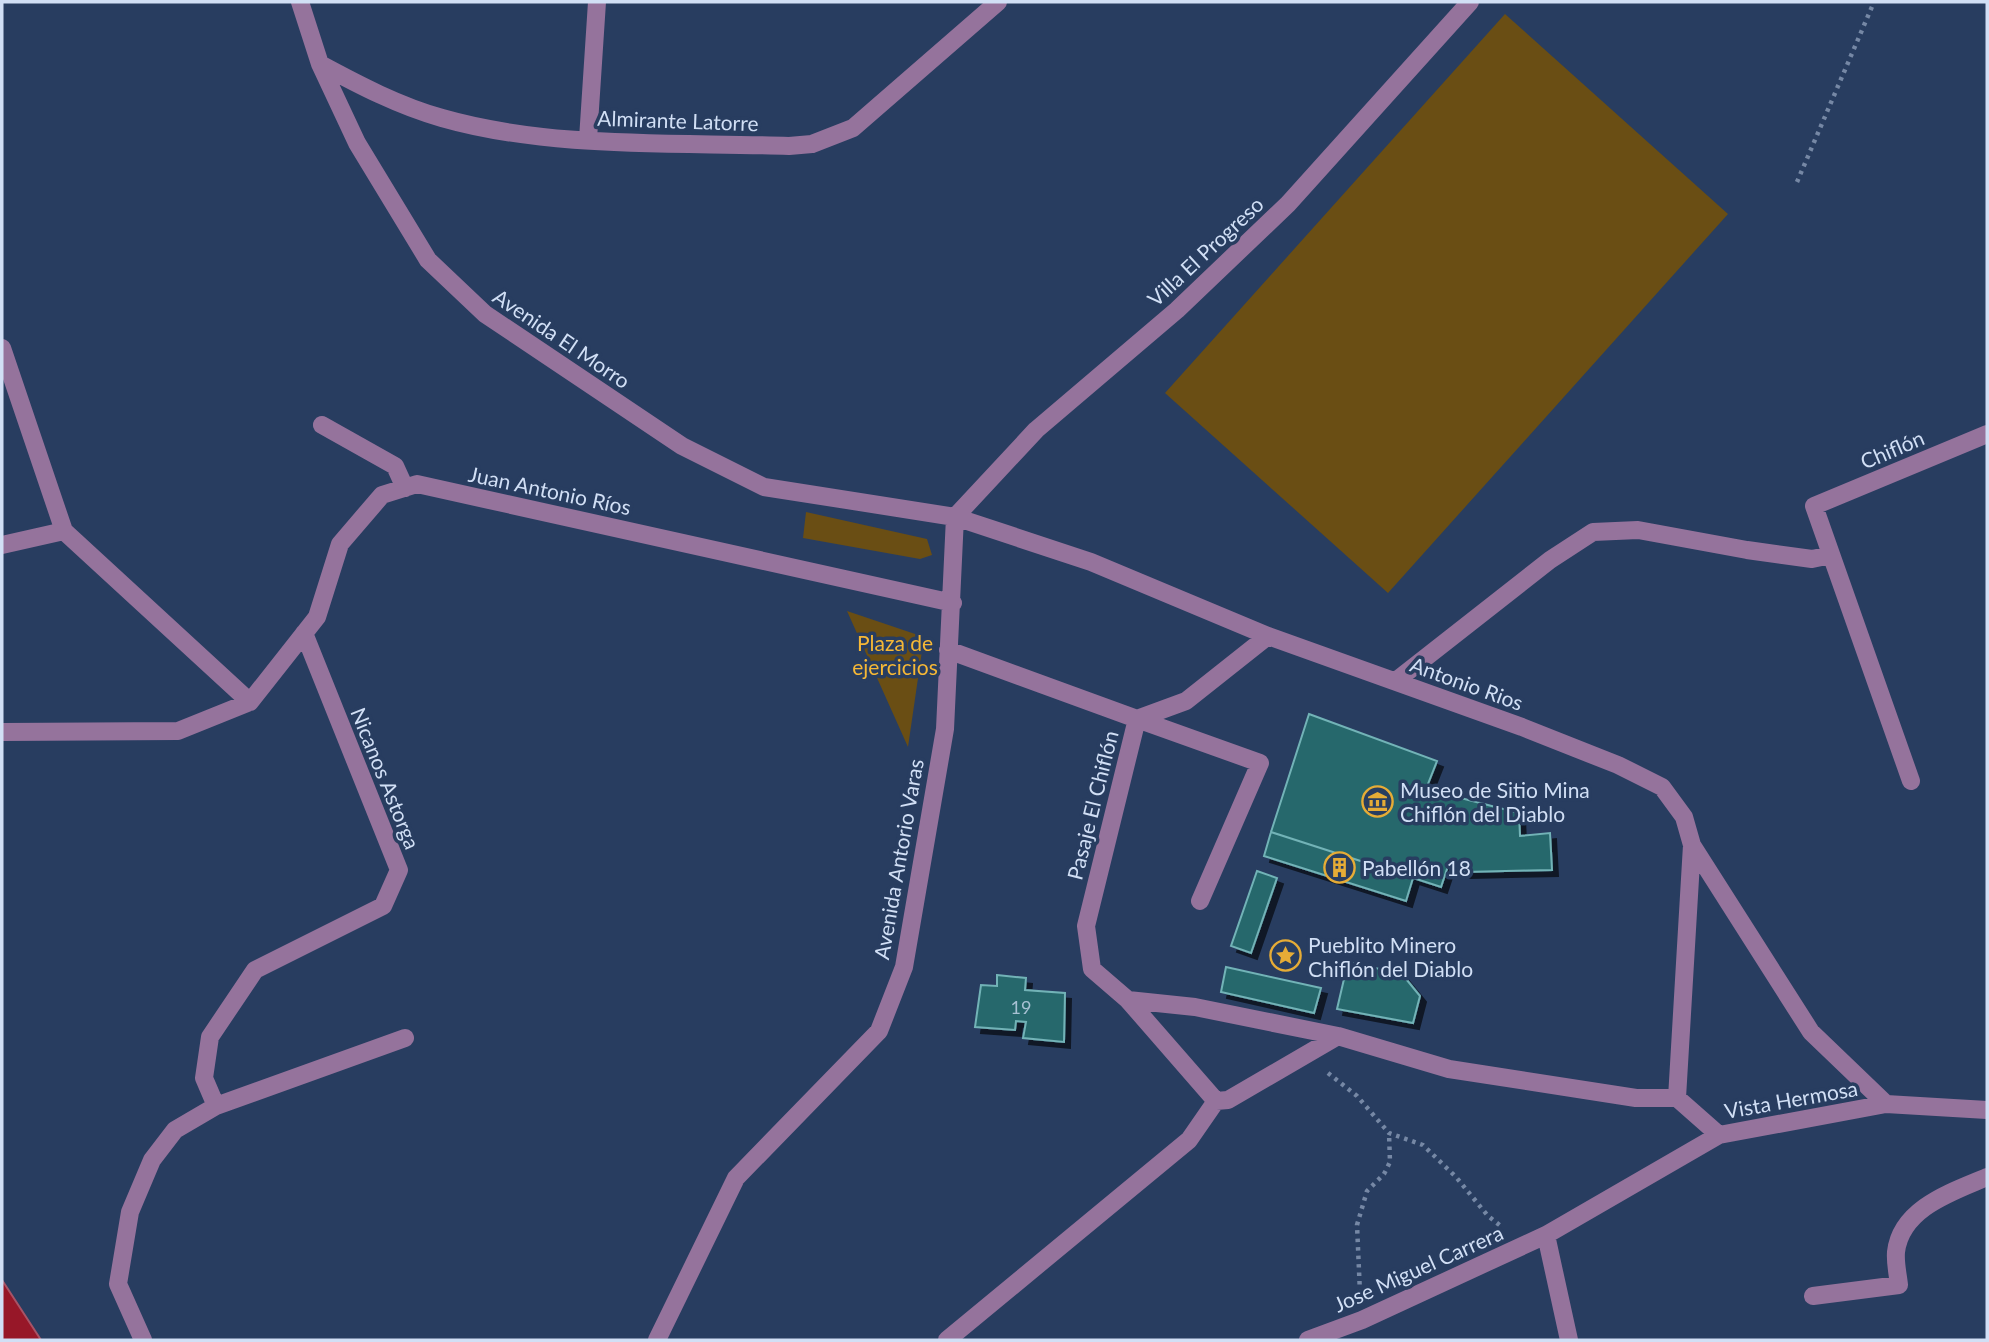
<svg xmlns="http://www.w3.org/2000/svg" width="1989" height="1342" font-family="Lato,sans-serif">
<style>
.green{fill:#6a4e14}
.water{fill:#971728;stroke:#a85366;stroke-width:2}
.building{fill:#28686c;stroke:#72b3b7;stroke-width:2;filter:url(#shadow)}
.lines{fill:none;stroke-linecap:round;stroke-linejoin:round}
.path{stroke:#7688a5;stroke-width:4.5;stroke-dasharray:3.5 5;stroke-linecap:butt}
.minor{stroke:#95739c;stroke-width:18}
.labels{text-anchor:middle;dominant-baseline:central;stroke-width:7;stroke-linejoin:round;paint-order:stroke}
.number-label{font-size:18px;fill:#a7c1d3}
.street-label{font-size:21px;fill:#d1dff5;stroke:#283d60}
.park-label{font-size:21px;fill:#f6b836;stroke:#283d60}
.poi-label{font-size:21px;fill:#d1dff5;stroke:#283d60;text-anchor:start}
</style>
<defs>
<filter id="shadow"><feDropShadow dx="6" dy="6" stdDeviation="0" flood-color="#0009"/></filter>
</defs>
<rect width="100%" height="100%" fill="#283d60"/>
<path class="green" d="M1505,14L1728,214L1388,593L1165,393Z
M806,512L927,539L932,555L920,559L803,538Z
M847,611L924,637L908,747Z"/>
<path class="water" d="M2,1280L41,1340H2Z"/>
<path class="building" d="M1309,714L1437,761L1426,789L1519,813L1520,836L1550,833L1552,870L1465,872L1448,866L1441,887L1271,832Z
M1271,832L1413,878L1406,901L1264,856Z
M1257,871L1277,878L1251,953L1231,946Z
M1348,962L1402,974L1420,996L1413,1023L1337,1009Z
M1226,967L1321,988L1314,1013L1221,992Z
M997,975L1026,978L1025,990L1065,993L1064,1042L1023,1038L1026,1022L1016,1021L1015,1030L975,1027L981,985L997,986Z"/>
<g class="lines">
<path class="path" d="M1797,182L1874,2
M1328,1073L1357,1096L1389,1133L1423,1145L1456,1177L1488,1216L1502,1227
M1360,1293L1357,1225L1367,1191L1384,1174L1390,1162L1389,1133"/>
<path class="minor" d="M300,2L320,64L357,143L428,260L485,314L682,446L764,487L955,517L1091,562L1268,636L1522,727L1618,765L1662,787L1684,817L1692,845L1677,1098
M320,64C359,85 399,106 442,118C550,149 677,142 789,146L812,144L853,128L998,2
M588,139L597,2
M2,348L64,531L250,702
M322,425L395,466L405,488
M955,517L1036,430L1177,310L1288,204L1470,2
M2,545L64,531
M304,633L399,870L383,906L255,970L210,1037L204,1078L216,1106L405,1038
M948,650L1137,719L1086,926L1092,969L1128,1000L1195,1007L1338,1036L1449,1069L1636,1098H1677L1719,1135
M1397,680L1550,560L1593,532L1638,530L1747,550L1812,559L1831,555
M1137,719L1260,763L1200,901
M1137,719L1186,701L1268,636
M2,732L178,731L250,702L317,617L340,544L382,495L417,484L953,603
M1911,781L1814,506L1987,434
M1692,845L1811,1032L1886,1104
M1128,1000L1216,1101
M1216,1101L1228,1100L1338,1036
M1546,1235L1569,1340
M1813,1296L1899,1285C1898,1275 1895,1263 1896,1252C1901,1208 1952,1192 1987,1177
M143,1340L118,1284L130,1212L152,1160L175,1130L216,1106
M657,1340L736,1178L879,1031L904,967L945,729L955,517
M947,1340L1189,1140L1216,1101
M1308,1340L1362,1320L1546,1235L1719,1135L1886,1104L1987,1110"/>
</g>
<defs>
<symbol id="museum-ring" viewBox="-11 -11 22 22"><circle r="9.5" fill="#283d60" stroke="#e6ac36" stroke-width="1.5"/><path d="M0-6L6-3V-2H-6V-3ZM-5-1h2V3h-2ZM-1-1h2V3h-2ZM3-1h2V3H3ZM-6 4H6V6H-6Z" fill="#e6ac36"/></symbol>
<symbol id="building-ring" viewBox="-11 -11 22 22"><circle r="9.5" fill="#283d60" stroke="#e6ac36" stroke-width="1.5"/><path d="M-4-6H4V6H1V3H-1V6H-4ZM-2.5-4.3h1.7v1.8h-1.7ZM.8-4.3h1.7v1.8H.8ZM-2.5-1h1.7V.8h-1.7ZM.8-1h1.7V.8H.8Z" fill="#e6ac36"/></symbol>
<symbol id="sight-ring" viewBox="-11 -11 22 22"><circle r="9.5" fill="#283d60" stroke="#e6ac36" stroke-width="1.5"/><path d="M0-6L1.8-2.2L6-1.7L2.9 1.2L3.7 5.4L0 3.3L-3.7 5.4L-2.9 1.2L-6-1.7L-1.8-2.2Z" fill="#e6ac36"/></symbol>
</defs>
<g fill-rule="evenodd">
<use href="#museum-ring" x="1360" y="784" width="35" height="35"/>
<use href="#building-ring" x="1322" y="850" width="35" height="35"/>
<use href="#sight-ring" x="1268" y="938" width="35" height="35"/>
</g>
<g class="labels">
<g class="number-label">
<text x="1021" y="1007">19</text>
</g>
<g class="street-label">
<text transform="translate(678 120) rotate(2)">Almirante Latorre</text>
<text transform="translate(1205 251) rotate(-43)">Villa El Progreso</text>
<text transform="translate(562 338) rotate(34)">Avenida El Morro</text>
<text transform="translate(1892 449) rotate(-23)">Chiflón</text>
<text transform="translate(550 490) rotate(12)">Juan Antonio Ríos</text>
<text transform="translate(1467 683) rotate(20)">Antonio Rios</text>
<text transform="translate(386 778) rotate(68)">Nicanos Astorga</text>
<text transform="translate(1092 805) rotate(-76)">Pasaje El Chiflón</text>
<text transform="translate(898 859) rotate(-80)">Avenida Antorio Varas</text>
<text transform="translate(1791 1099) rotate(-10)">Vista Hermosa</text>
<text transform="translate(1418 1268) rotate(-24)">Jose Miguel Carrera</text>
</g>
<g class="park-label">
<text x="895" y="642">Plaza de<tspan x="895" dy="24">ejercicios</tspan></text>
</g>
<g class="poi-label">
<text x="1400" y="789">Museo de Sitio Mina<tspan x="1400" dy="24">Chiflón del Diablo</tspan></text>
<text x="1362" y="867">Pabellón 18</text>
<text x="1308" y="944">Pueblito Minero<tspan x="1308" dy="24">Chiflón del Diablo</tspan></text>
</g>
</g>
<rect width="1989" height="1342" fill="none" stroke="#d1dff5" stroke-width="7"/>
</svg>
